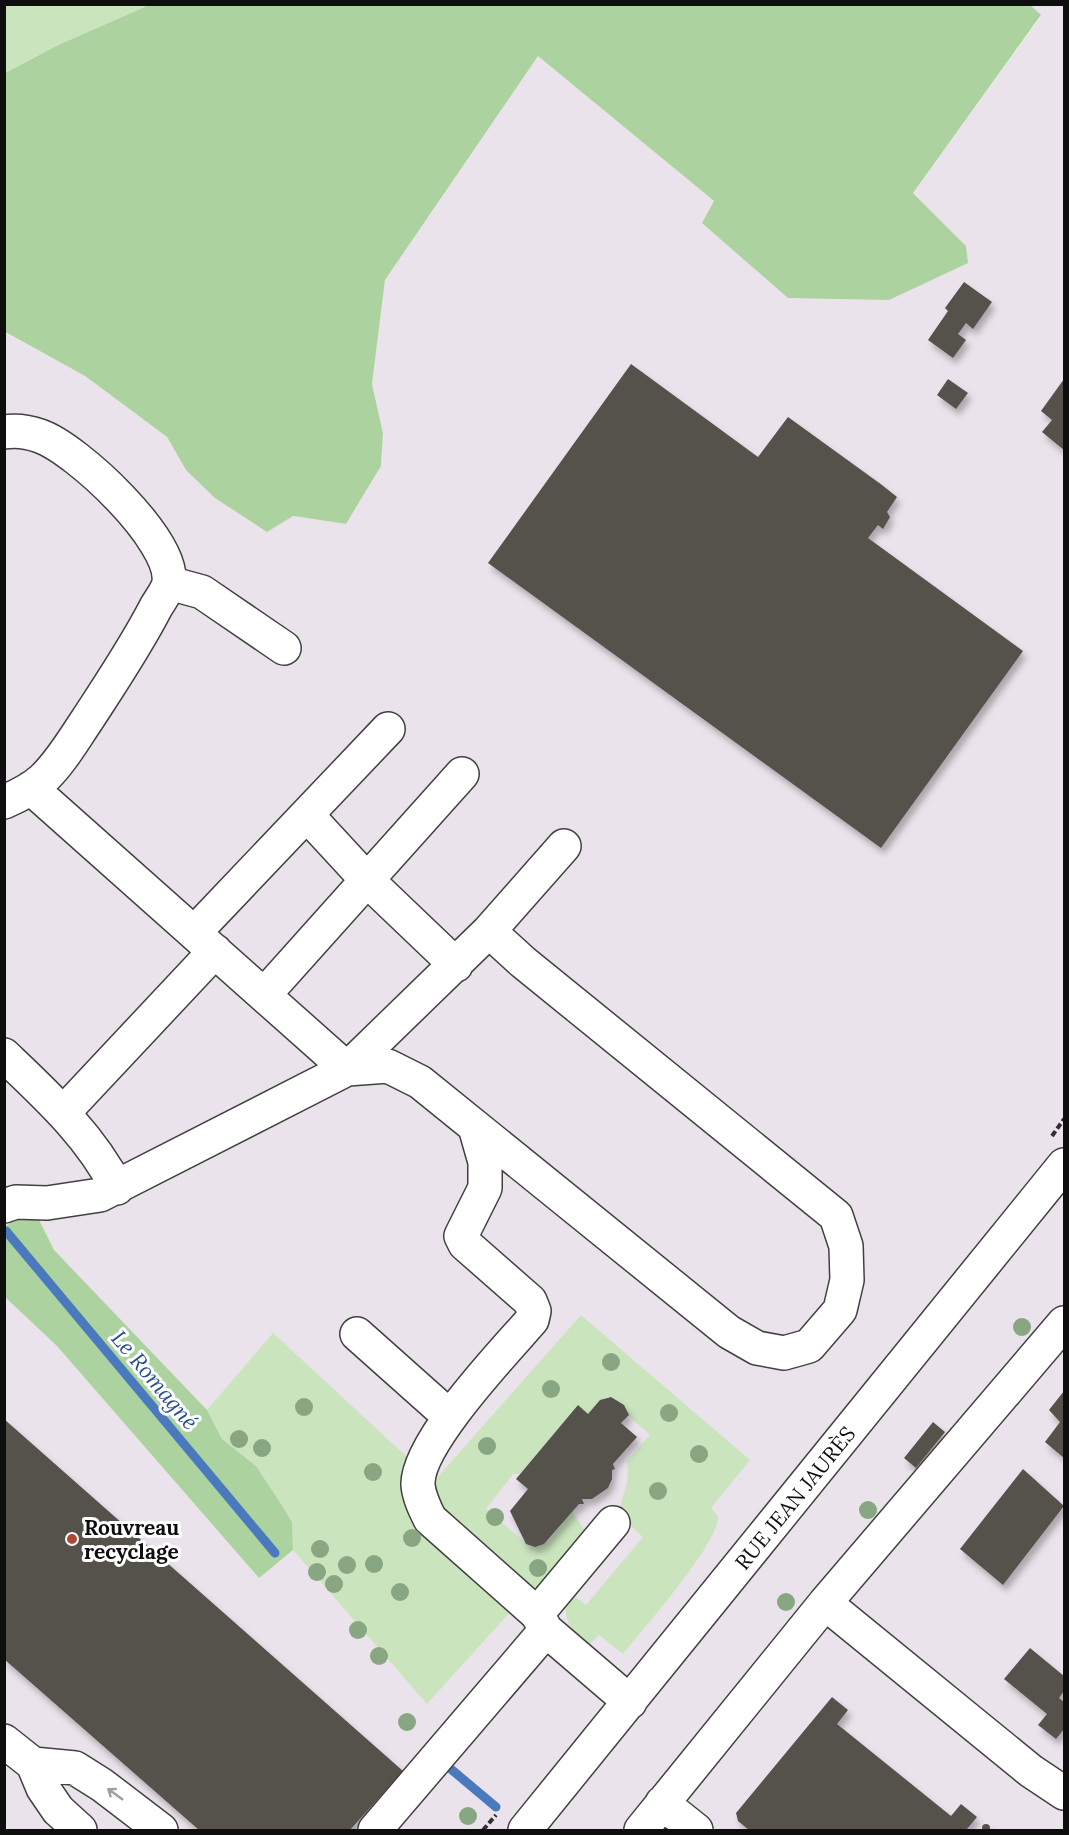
<svg xmlns="http://www.w3.org/2000/svg" width="1069" height="1835" font-family="Lora,serif">
<style>
.industrial{fill:#ebe3eb}
.green{fill:#cae4be}
.forest{fill:#acd39f}
.lines{fill:none;stroke-linecap:round;stroke-linejoin:round}
.stream{stroke:#4b79bd;stroke-width:9}
.building{fill:#55514c;filter:url(#shadow)}
.minor-casing{stroke:#414141;stroke-width:36}
.path{stroke:#303030;stroke-width:4;stroke-dasharray:6 3;stroke-linecap:butt}
.minor{stroke:#fff;stroke-width:33}
.tree{fill:#87a681}
.oneway{stroke:#9f9f9f}
.poi-dot{fill:#ad4837;stroke:#fff;stroke-width:2}
.labels{text-anchor:middle;dominant-baseline:central;stroke-width:6;stroke-linejoin:round;paint-order:stroke}
.street-label{font-size:21px;fill:#0e0e0e;stroke:#fff}
.poi-label{font-size:21px;font-weight:bold;fill:#0e0e0e;stroke:#fff;text-anchor:start}
.water-label{font-size:22px;font-style:italic;fill:#264e91;stroke:#fff}
</style>
<defs>
<filter id="shadow"><feDropShadow dx="3.5" dy="6" stdDeviation="3" flood-color="#0004"/></filter>
</defs>
<rect width="100%" height="100%" fill="#fdfdf1"/>
<path class="industrial" d="M1030,5H1064V1830H5L4,332L85,376L167,437L186,470L293,516L346,524L381,466L383,433L372,384L385,280L538,55L714,201L966,246L913,193L1041,16Z"/>
<path class="green" d="M5,5H149L58,45L5,73Z
M581,1315L750,1460L711,1508L718,1516C720,1542 643,1629 623,1654L599,1635L590,1644C570,1632 559,1615 570,1593L586,1605L643,1537C601,1500 633,1504 627,1461L650,1435C644,1429 635,1423 629,1416C612,1393 609,1389 588,1414L578,1405L521,1474H513L486,1509C495,1517 526,1544 534,1547L549,1540L572,1512L586,1532L538,1588L529,1585L441,1508L436,1492L435,1480Z
M273,1333L407,1457C401,1486 399,1497 412,1524L511,1611L427,1704L293,1550L292,1522L281,1504L256,1466L222,1439L207,1410Z"/>
<path class="forest" d="M1029,4L1041,15L913,193L966,246L968,263L889,300L788,298L702,223L714,201L538,56L385,280L372,384L383,433L381,466L346,524L293,516L267,532L215,498L186,470L167,437L85,376L5,332V73L58,45L149,5Z
M20,1214L39,1220L54,1250L207,1410L222,1439L256,1466L281,1504L292,1522L293,1550L259,1578L57,1346L5,1297L4,1228Z"/>
<g class="lines">
<path class="stream" d="M6,1231L275,1553
M452,1770L496,1807"/>
</g>
<path class="building" d="M964,282L992,302L973,329L966,323L958,334L966,340L953,358L928,340L948,311L945,308Z
M631,364L758,457L788,417L882,485L897,497L887,512L890,517L883,529L878,525L868,538L1023,651L881,848L488,563Z
M948,379L968,393L956,409L937,395Z
M1064,379V450L1042,432L1052,420L1041,411Z
M1064,1391V1458L1045,1442L1060,1422L1049,1410Z
M611,1397L624,1405L629,1415L621,1423L637,1437L613,1464L615,1469L612,1470V1479L608,1488L592,1499H582L584,1504H579L544,1544L535,1547L526,1544L510,1511L528,1489L516,1479L578,1405L588,1414L600,1400Z
M4,1419L403,1771L350,1830H199L4,1659Z
M933,1422L945,1432L916,1468L904,1458Z
M1023,1469L1064,1506L1003,1585L960,1549Z
M1030,1648L1064,1676V1691L1059,1698L1064,1702V1729L1056,1739L1038,1725L1047,1714L1004,1679Z
M832,1697L848,1710L837,1724L951,1816L961,1804L977,1817L967,1829L969,1830H749L738,1821L736,1813Z
M982 1828a4 4 0 1 1 8 0a4 4 0 1 1-8 0Z"/>
<g class="lines">
<defs>
<path id="minor" d="M4,432C16,430 29,432 40,436C77,449 174,540 169,582C168,590 160,600 156,607C136,646 111,683 87,720C74,739 61,762 43,779C32,789 18,796 4,802
M169,583L202,592L284,648
M31,788L347,1069L489,931L564,846
M307,815L367,880L456,965
M194,933L388,729
M264,995L462,774
M4,1055C47,1096 90,1135 117,1188
M64,1112L215,951
M4,1206L16,1202L47,1203L100,1195L347,1069L388,1066L420,1082L729,1332L757,1348L784,1353L809,1346L840,1310L847,1280L846,1246L836,1216L523,962L489,931
M357,1334L449,1416
M825,1603L1031,1771L1064,1793
M537,1614L613,1523
M546,1630L630,1702
M4,1741L33,1764L43,1788L58,1810L80,1830
M33,1764L75,1768L102,1785L161,1830
M662,1803L696,1830
M375,1830L546,1630L537,1614L430,1519C425,1509 419,1497 418,1485C416,1444 504,1352 532,1320L534,1311L530,1301L465,1244L461,1236L485,1188V1162L475,1127
M525,1830L1064,1165
M641,1830L825,1603L1064,1323"/>
</defs>
<use href="#minor" class="minor-casing"/>
<path class="path" d="M1052,1136L1064,1119
M483,1830L496,1815"/>
<use href="#minor" class="minor"/>
</g>
<g class="tree">
<circle cx="1022" cy="1327" r="9"/>
<circle cx="611" cy="1362" r="9"/>
<circle cx="551" cy="1389" r="9"/>
<circle cx="304" cy="1407" r="9"/>
<circle cx="669" cy="1413" r="9"/>
<circle cx="239" cy="1439" r="9"/>
<circle cx="487" cy="1446" r="9"/>
<circle cx="262" cy="1448" r="9"/>
<circle cx="699" cy="1454" r="9"/>
<circle cx="373" cy="1472" r="9"/>
<circle cx="658" cy="1491" r="9"/>
<circle cx="868" cy="1510" r="9"/>
<circle cx="495" cy="1517" r="9"/>
<circle cx="412" cy="1538" r="9"/>
<circle cx="320" cy="1549" r="9"/>
<circle cx="374" cy="1564" r="9"/>
<circle cx="347" cy="1565" r="9"/>
<circle cx="538" cy="1568" r="9"/>
<circle cx="317" cy="1572" r="9"/>
<circle cx="334" cy="1584" r="9"/>
<circle cx="400" cy="1592" r="9"/>
<circle cx="786" cy="1602" r="9"/>
<circle cx="358" cy="1630" r="9"/>
<circle cx="379" cy="1656" r="9"/>
<circle cx="407" cy="1722" r="9"/>
<circle cx="468" cy="1816" r="9"/>
</g>
<defs><path id="oneway-shaft" d="M-6 0H5M1.5-3L5.5 0L1.5 3" fill="none" stroke-width="1.6" stroke-linecap="round" stroke-linejoin="round" transform="scale(1.5)"/></defs>
<use class="oneway" href="#oneway-shaft" transform="translate(115 1794) rotate(-144)"/>
<circle class="poi-dot" cx="72" cy="1539" r="6"/>
<g class="labels">
<g class="street-label">
<text transform="translate(795 1498) rotate(-51)">RUE JEAN JAURÈS</text>
</g>
<g class="poi-label">
<text x="84" y="1527">Rouvreau<tspan x="84" dy="24">recyclage</tspan></text>
</g>
<g class="water-label">
<text transform="translate(155 1380) rotate(50)">Le Romagné</text>
</g>
</g>
<rect width="1069" height="1835" fill="none" stroke="#0e0e0e" stroke-width="12"/>
</svg>
